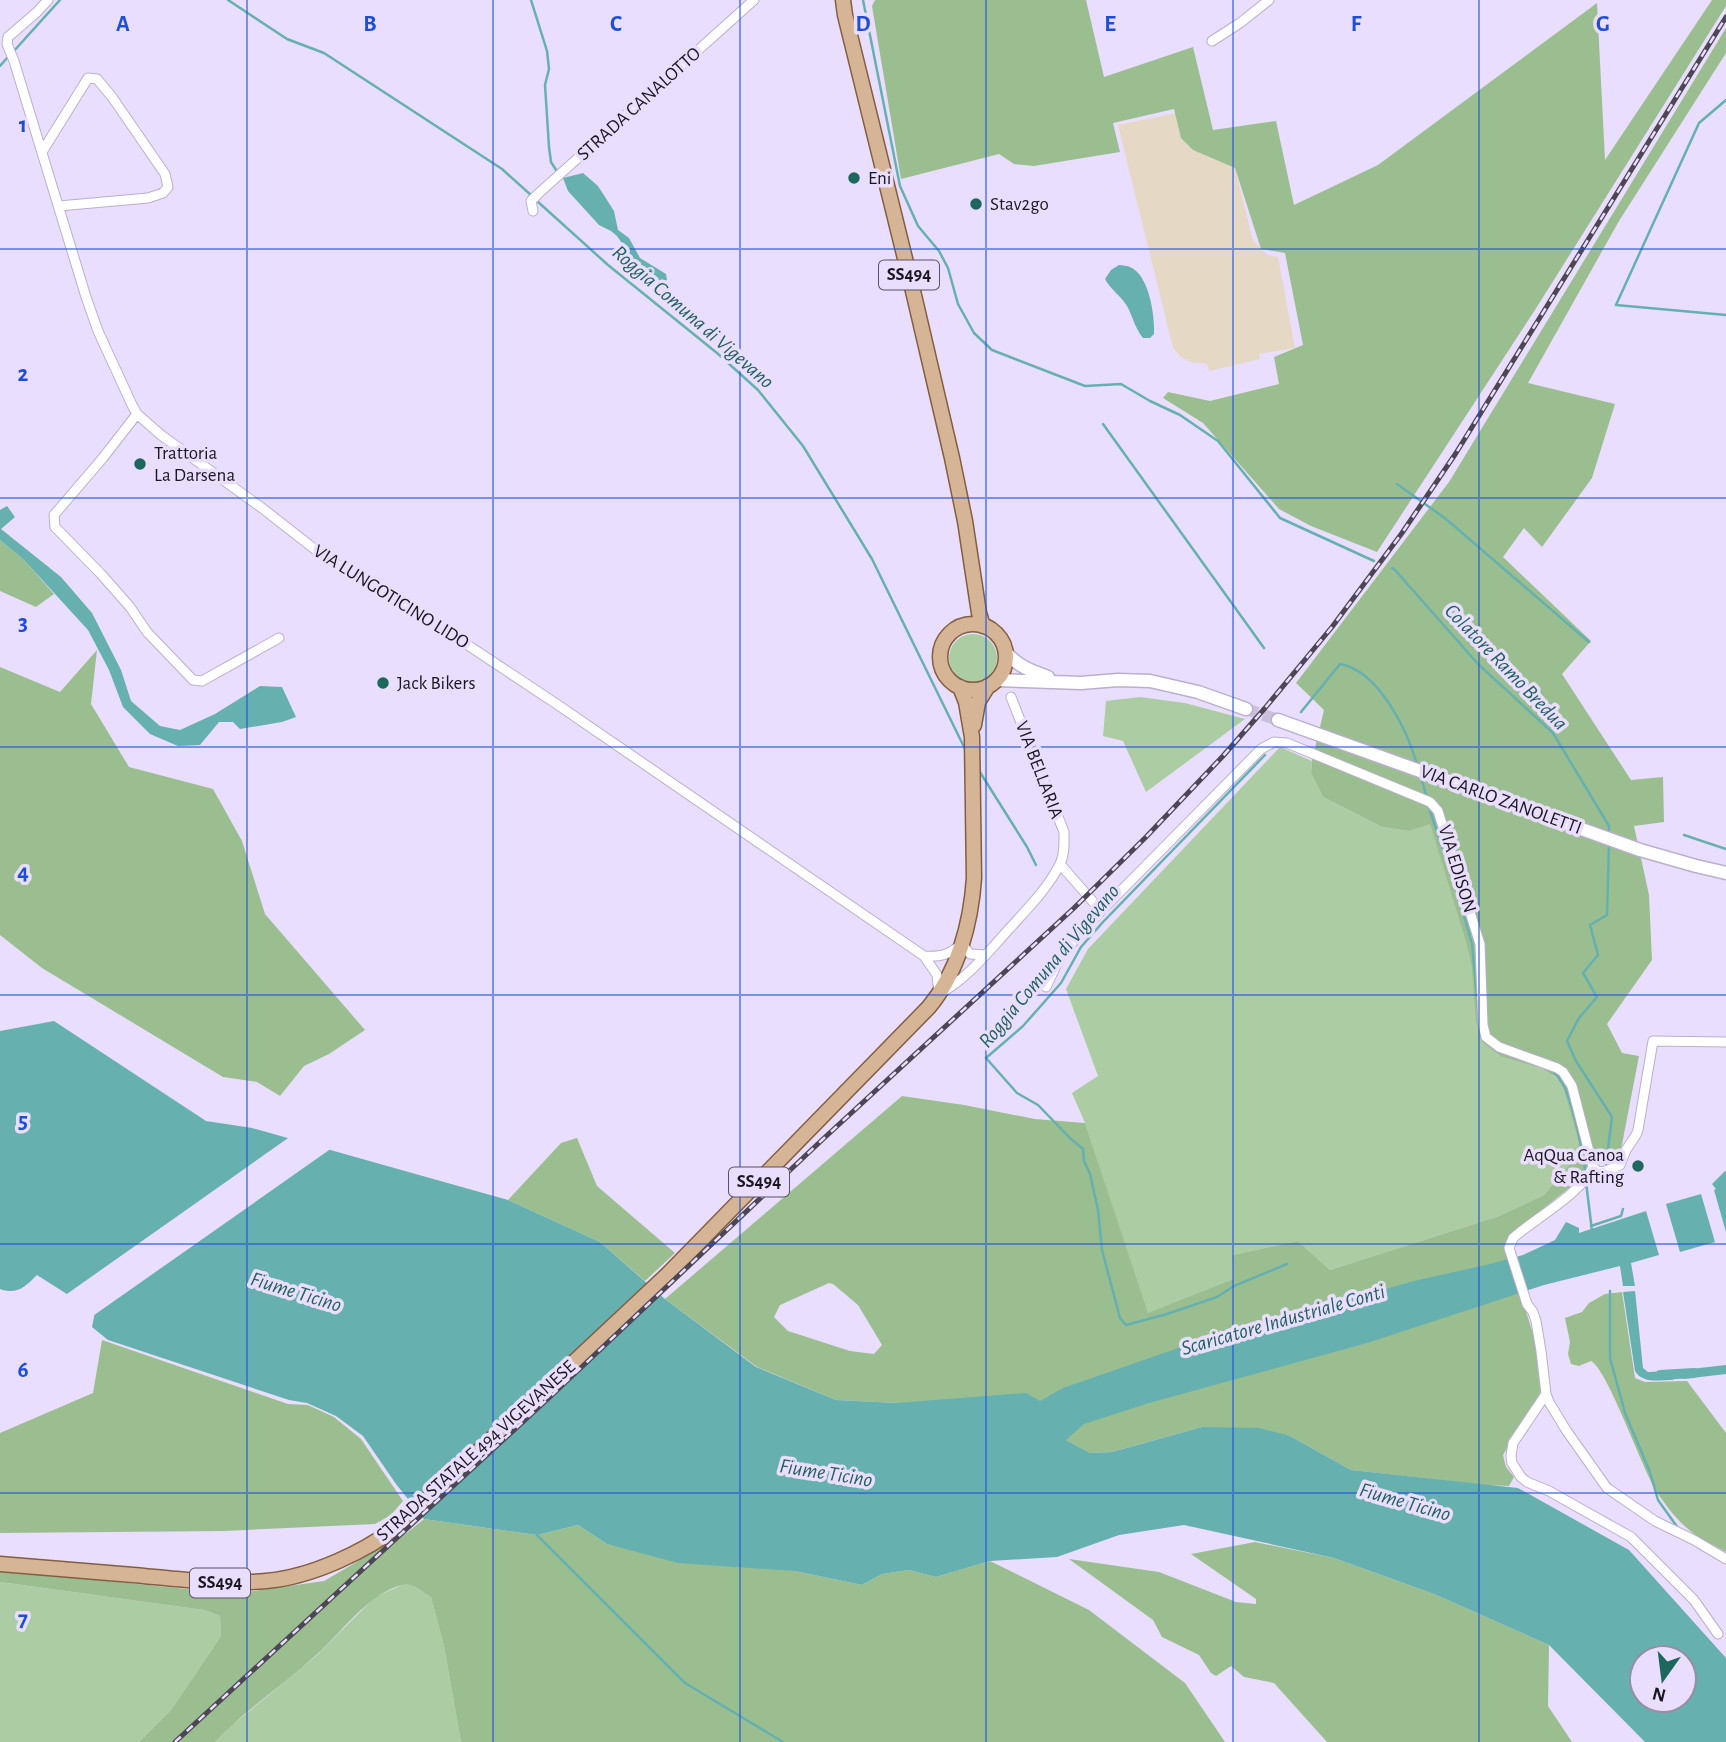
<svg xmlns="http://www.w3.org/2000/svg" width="1726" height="1742" font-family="'Alegreya Sans',sans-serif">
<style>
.industrial{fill:#e5d9c5}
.green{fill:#accda3}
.forest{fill:#9bbe91;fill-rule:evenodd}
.water{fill:#66b0b0;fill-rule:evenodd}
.pier{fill:#e9defd}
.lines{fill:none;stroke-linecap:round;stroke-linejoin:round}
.stream{stroke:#66b0b0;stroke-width:2.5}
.canal{stroke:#66b0b0;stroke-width:10}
.secondary-tunnel{stroke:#cac0dc;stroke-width:12;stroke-dasharray:12 6;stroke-linecap:butt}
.minor-casing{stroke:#baafcd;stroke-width:11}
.secondary-casing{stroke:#baafcd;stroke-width:15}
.primary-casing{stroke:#835e41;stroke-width:17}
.minor{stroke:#fff;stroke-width:9}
.secondary{stroke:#fff;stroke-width:12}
.primary{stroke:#d6b597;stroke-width:14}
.rail-casing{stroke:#4c4655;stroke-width:5}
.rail{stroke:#e9defd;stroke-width:2.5;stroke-dasharray:8;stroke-linecap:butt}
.grid{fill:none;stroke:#1d4ed8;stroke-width:2;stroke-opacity:0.55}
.poi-dot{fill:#1d675e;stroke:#e9defd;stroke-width:2.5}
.labels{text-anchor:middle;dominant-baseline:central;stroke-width:7;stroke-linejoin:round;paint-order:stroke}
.shield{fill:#e9defd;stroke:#595363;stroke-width:2}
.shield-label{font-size:18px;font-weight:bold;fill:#1b1721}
.street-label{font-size:19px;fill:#1b1721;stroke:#e9defd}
.poi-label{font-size:19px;fill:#1b1721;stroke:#e9defd;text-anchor:start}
.water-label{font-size:21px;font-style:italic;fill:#226060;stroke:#e9defd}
.grid-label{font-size:23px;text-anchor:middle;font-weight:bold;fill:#1d4ed8;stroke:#e9defd;stroke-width:7;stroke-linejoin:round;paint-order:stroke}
</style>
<rect width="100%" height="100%" fill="#e9defd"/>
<path class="industrial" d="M1176,113L1181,138L1193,150L1235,168L1253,241L1268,255L1278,257L1295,348L1259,354L1260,359L1209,371L1207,364L1190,362L1181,357L1173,348L1118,125Z"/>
<path class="green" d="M949 658a24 24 0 1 1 48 0a24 24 0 1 1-48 0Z
M1140,697L1185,703L1245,719L1146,792L1123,741L1103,736L1106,701Z
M1280,747L1312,761L1311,773L1323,797L1382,827L1409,831L1430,823L1466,943L1472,969L1502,1057C1519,1062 1540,1065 1554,1076C1569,1088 1574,1125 1580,1143L1569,1165L1544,1195L1499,1216L1330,1270L1298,1241L1232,1255L1233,1279L1147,1314L1085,1123L1072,1093L1098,1076L1066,989L1088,949Z
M0,1582L204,1610L220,1616L221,1636L171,1710L139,1742H0Z
M410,1584L431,1597L444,1646L461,1742H215L231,1726L316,1656L375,1597L402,1585Z"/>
<path class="forest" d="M875,0H1086L1104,77L1193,47L1213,130L1276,121L1294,205L1378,165L1597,3L1605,160L1712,0H1726V6L1535,310L1377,552L1311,526L1279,509L1203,423L1163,398L1168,392L1210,401L1279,384L1274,357L1303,345L1285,253L1261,249L1235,168L1193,150L1181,138L1174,109L1113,123L1120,152L1034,166L1014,164L999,154L901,179L872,6Z
M1726,28V53L1619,221L1528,383L1615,404L1592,478L1542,547L1524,528L1503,557L1591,641L1562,674L1631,780L1663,777L1664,822L1634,826L1649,895L1652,960L1607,1024L1622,1053L1639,1056L1619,1160L1587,1167L1574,1184L1534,1216L1505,1242L1539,1354L1542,1390L1503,1455L1506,1467L1514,1477L1509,1486L1485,1485L1351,1470L1290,1436L1202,1427L1112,1452L1090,1453L1066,1440L897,1403L836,1400L757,1367L665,1299L902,1096L964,1105L1035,1119L1085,1123L1148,1313L1233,1279L1232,1255L1298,1241L1330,1270L1499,1216L1544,1195L1569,1165L1579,1143L1564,1089L1556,1077L1541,1068L1502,1057L1482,1042L1476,1021L1472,969L1466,943L1430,824L1409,831L1382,827L1323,797L1311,773L1312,761L1324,710L1296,683L1449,482ZM829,1283L833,1284L858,1305L882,1345L874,1354L850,1351L788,1331L774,1317L780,1305Z
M0,540L23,559L54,594L36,607L0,591Z
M97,650L91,704L129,767L213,789L242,841L265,914L365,1030L329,1054L304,1066L280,1096L257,1082L223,1077L42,968L0,935V667L60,692Z
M577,1138L597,1186L675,1253L645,1281L600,1242L508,1200L561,1143Z
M1622,1292L1635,1378L1645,1382L1687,1381L1726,1433V1552C1717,1547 1706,1542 1697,1536C1681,1525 1667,1508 1657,1492C1642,1469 1608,1370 1591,1361L1579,1366L1571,1364L1568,1354L1570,1342L1565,1318L1582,1312L1589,1303L1605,1294Z
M102,1340L288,1404L308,1405L334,1417L361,1439L403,1501L391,1515L375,1524L224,1531L0,1533V1433L93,1393Z
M424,1519L537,1535L578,1525L607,1544L795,1571L862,1585L882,1574L909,1570L936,1577L990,1561L1089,1610L1185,1683L1225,1742H461L444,1646L431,1597C422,1592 412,1582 402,1585C367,1594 341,1634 314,1657C282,1686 245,1710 215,1742H139L171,1710L221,1636L220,1616L204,1610L0,1582V1570L196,1590L247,1592L324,1581L408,1532Z
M1255,1542L1334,1558L1434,1594L1549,1645L1548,1706L1572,1742H1327L1274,1683L1244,1677L1231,1666L1216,1676L1211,1673L1199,1655L1162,1637L1153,1620L1069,1559L1159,1572L1236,1602L1256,1604V1599L1191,1554Z"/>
<path class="water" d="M583,173L598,186L614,211L618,230L629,238L640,258L666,274L667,280L661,284L639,268L617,236L611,231L599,225L568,191L563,178Z
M1119,265C1120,265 1129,266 1130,267C1149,275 1155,315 1154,334L1150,338H1143C1135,328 1133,317 1127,306C1121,296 1111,290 1105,279L1111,270Z
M7,506L15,517L1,529L61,577L92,613L121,670L131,701L160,726L180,730L215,714L260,686L282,687L296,717L282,722L240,729L233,722H219L200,745L178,746L150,734L123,707L109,670L88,630L23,559L0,540V510Z
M54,1021L206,1121L252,1128L508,1200L600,1242L665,1299L756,1367L836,1400L897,1403L1026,1393L1040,1401L1063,1388L1187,1345L1414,1281L1490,1264L1523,1255L1555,1240L1566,1222L1579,1228V1233L1646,1211L1659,1255L1631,1263L1635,1286H1623L1620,1266L1544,1285L1367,1343L1149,1403L1084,1424L1066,1440L1090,1453L1112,1452L1202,1427L1259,1428L1290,1436L1351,1470L1518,1488L1629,1550L1726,1658V1742H1645L1549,1645L1434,1594L1334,1558L1184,1525L1119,1535L1057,1557L990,1561L936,1577L909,1570L882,1574L862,1585L795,1571L678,1563L607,1544L578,1525L537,1535L424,1519L396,1484L363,1436L336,1416L307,1403L289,1400L108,1340L92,1327L95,1312L37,1275C25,1287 17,1295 0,1289V1031ZM1642,1658H1684V1700H1642Z
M1725,1171L1726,1172V1232L1714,1190L1716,1189L1712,1184Z
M1701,1194L1715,1242L1680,1252L1666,1204Z
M1635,1291L1643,1368L1648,1372L1672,1371L1673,1380C1659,1380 1643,1384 1635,1371L1623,1292Z
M1726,1365V1374L1683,1379L1682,1370Z"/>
<path class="pier" d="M291,1136L332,1148L90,1318L91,1314L64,1296Z"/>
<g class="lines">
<path class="stream" d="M228,0L287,39L324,53L502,169L532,196
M531,0L547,51L549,69L545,85L549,147L551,162L558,173
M863,0L900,186L918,226L939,251L948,268L958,304L974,333L992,350L1085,386L1121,384L1150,401L1180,415L1218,441L1280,518L1374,561
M13,52L60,0
M0,66L8,57
M1726,100L1699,123L1616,305L1726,315
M537,201L608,265L717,353L758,390L803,446L872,559L965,749
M1103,424L1264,648
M1397,484L1446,519L1589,642
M1392,568L1395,570L1478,664L1553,733L1609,826V834
M1301,712L1340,664C1379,671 1407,730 1417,764
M1265,755L1103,922L1081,947L1061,983L1023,1026L986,1058L1017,1093L1038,1105L1071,1139L1083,1149L1084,1161L1090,1174L1098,1210L1102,1250L1120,1318L1126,1325L1167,1314L1217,1297L1234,1286L1287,1264
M978,769L1027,847L1036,865
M1421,777L1427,798
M1429,808L1457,891L1472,944L1478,1008
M1684,835L1726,849
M1485,1041L1496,1050
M1512,1056C1524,1061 1543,1065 1553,1072C1571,1083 1583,1153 1586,1175
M1606,1164L1612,1117L1576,1061L1567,1041L1579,1018L1597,997L1583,973L1598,955L1590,925L1607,915L1609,844
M1586,1182L1592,1231
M1591,1226L1621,1216L1623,1209
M1610,1291V1358L1625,1413L1650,1472L1658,1500L1678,1528
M537,1535L685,1683L783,1742"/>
<path class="canal" d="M1660,1375L1694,1373"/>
<path class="secondary-tunnel" d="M1246,709L1278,720"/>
<defs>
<path id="minor" d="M48,0L37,12L8,37L7,44L14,61L86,297L98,331L132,405L137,414L161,435L262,508L317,551L360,580L400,600L561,707L924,956L937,975L939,994C968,978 988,952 1010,928C1028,908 1048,888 1060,864C1065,854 1064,843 1064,832L1011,697
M1212,41L1240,23L1269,0
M42,152L88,78L97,79L112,97L165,174L168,187L163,193L148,198L59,206
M533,211L531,201L539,193L754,0
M137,414L102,459L54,515L55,527L101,574L130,607L147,632L193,680L202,681L279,638
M1060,864L1101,911L1261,749L1274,742L1287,743L1430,802L1438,811L1480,944L1483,1025L1486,1037L1499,1047L1557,1068L1563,1072L1572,1086L1593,1167
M924,956C942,957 948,955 962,944L970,954L986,955
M1046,987L1061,955L1101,911
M1593,1167C1582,1193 1534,1219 1513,1238L1509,1248L1527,1304L1533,1312L1536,1321L1541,1351L1546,1394L1549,1402L1566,1430L1607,1488L1655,1521L1694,1540L1726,1559
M1593,1167L1598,1172L1606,1171L1620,1165L1626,1150L1636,1135L1638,1130L1653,1041L1726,1042
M1546,1394L1513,1443L1511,1456L1512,1463L1521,1477L1527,1482L1549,1491L1631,1537L1694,1600L1718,1634"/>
<path id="secondary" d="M1005,651C1017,666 1031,671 1048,677
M996,680L1081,683L1118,680L1150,681L1198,692L1246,709
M1278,720L1640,850L1696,866L1726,873"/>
<path id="primary" d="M843,0L845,15L913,291L952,458L965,521L979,613L983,626
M940 657a33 33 0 1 1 66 0a33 33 0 1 1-66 0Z
M974,725L978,702L988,686
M0,1564C44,1568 89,1571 133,1575C177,1579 222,1585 266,1581C312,1577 367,1551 402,1523L668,1274L929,1007C958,972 971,923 974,878L972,737L966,702L960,687"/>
</defs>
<use href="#minor" class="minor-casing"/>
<use href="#secondary" class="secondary-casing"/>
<use href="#primary" class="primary-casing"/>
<use href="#minor" class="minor"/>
<use href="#secondary" class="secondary"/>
<use href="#primary" class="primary"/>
<defs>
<path id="rail" d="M175,1742L552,1395L822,1140L1074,908L1146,837L1223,756L1265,708L1332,627L1402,533L1456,453L1726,17"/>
</defs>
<use href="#rail" class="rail-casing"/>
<use href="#rail" class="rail"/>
</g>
<path class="grid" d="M247,0V1742M493,0V1742M740,0V1742M986,0V1742M1233,0V1742M1479,0V1742M0,249H1726M0,498H1726M0,747H1726M0,995H1726M0,1244H1726M0,1493H1726"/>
<g class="poi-dot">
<circle cx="854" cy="178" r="7"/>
<circle cx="976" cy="204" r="7"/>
<circle cx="140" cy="464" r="7"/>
<circle cx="383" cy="683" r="7"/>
<circle cx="1638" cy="1166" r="7"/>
</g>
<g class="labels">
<g class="shield">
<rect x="879" y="260.5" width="60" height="29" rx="5"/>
<rect x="729" y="1167.5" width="60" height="29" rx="5"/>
<rect x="190" y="1568.5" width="60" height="29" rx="5"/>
</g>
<g class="shield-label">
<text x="909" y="275">SS494</text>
<text x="759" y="1182">SS494</text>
<text x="220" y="1583">SS494</text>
</g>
<g class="street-label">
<text transform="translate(639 104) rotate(-42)">STRADA CANALOTTO</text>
<text transform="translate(391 597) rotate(32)">VIA LUNGOTICINO LIDO</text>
<text transform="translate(1039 770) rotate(69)">VIA BELLARIA</text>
<text transform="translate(1501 800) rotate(20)">VIA CARLO ZANOLETTI</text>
<text transform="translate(1457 869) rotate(73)">VIA EDISON</text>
<text transform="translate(476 1451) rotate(-42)">STRADA STATALE 494 VIGEVANESE</text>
</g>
<g class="poi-label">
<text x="868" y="178">Eni</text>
<text x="990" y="204">Stav2go</text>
<text x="154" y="453">Trattoria<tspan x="154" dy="22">La Darsena</tspan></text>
<text x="397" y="683">Jack Bikers</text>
<text x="1624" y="1155" text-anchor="end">AqQua Canoa<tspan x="1624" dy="22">&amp; Rafting</tspan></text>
</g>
<g class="water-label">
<text transform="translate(693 317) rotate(41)">Roggia Comuna di Vigevano</text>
<text transform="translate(1506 667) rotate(46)">Colatore Ramo Bredua</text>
<text transform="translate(1049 966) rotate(-50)">Roggia Comuna di Vigevano</text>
<text transform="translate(296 1292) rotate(17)">Fiume Ticino</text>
<text transform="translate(1283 1320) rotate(-16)">Scaricatore Industriale Conti</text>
<text transform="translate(826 1473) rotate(9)">Fiume Ticino</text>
<text transform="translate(1405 1502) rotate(16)">Fiume Ticino</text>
</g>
</g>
<g class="grid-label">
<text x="123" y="31">A</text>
<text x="370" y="31">B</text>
<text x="616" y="31">C</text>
<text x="863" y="31">D</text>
<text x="1110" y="31">E</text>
<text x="1356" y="31">F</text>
<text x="1603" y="31">G</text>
<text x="23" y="132">1</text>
<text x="23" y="381">2</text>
<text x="23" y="630">3</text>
<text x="23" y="879">4</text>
<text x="23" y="1128">5</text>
<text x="23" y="1377">6</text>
<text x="23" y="1626">7</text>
</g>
<g transform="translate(1663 1679) rotate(194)"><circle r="33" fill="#e9defd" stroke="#978ea5" stroke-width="2"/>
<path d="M0-5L12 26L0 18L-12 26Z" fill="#1d675e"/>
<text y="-10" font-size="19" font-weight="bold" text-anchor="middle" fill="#1b1721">N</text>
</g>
</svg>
